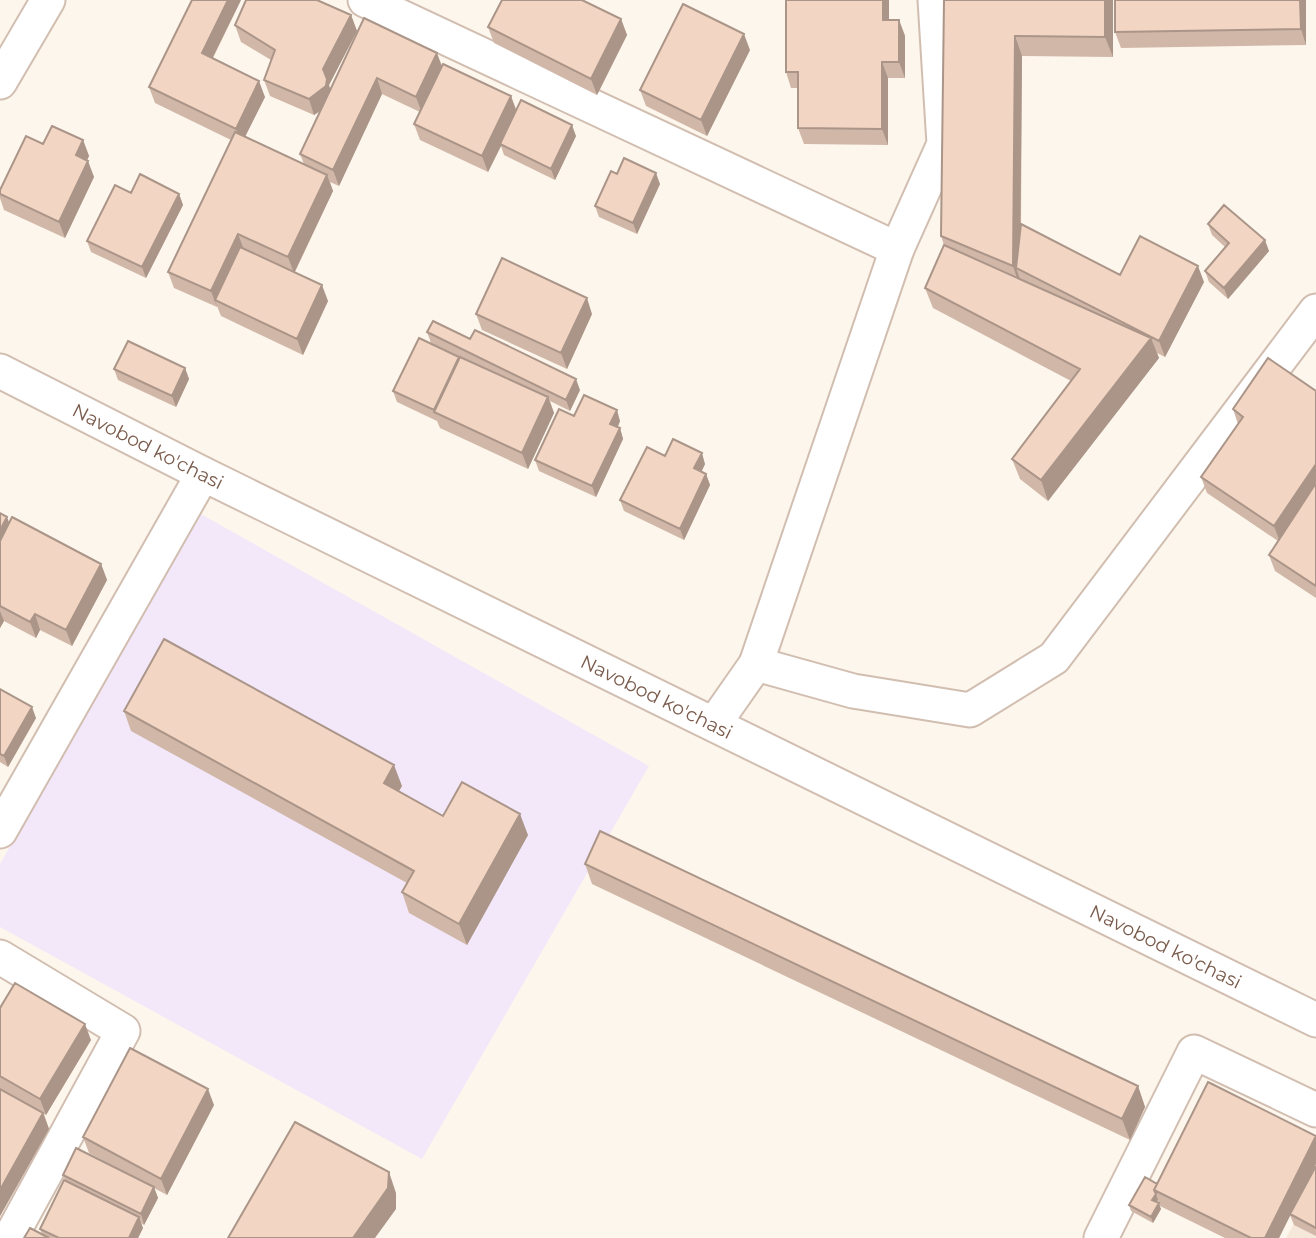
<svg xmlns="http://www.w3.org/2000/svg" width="1316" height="1238" font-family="Montserrat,sans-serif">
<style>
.residential{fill:#f5e8da}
.education{fill:#f3e8fa}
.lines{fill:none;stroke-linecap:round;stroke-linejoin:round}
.minor-casing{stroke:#d1beb0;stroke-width:37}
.minor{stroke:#fff;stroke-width:33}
.wall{fill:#d1b7a8}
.shaded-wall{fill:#aa9588}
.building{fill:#f3d5c3;stroke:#aa9588;stroke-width:2}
.labels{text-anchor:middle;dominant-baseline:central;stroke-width:7;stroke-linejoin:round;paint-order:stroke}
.street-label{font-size:19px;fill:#7a5c4d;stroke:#fffaf3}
</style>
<rect width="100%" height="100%" fill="#fdf6ec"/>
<path class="residential" d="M1316,1184V1238H1286Z"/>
<path class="education" d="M199,513L649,766L422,1159L0,927V864Z"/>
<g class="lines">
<defs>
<g id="minor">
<path d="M365,0L897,249"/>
<path d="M0,82L48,0"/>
<path id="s1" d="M0,371L203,474L1316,1020"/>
<path d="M756,664L897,249L944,144L935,0"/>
<path d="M714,724L756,664L853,691L970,710L1054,658L1316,311"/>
<path d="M0,831L203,474"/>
<path d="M0,957L123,1031L10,1238"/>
<path d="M1101,1238L1194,1052L1316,1110"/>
</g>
</defs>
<use href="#minor" class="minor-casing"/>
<use href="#minor" class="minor"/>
</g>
<path class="wall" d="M241,0L213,58L265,97L245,136L304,164L300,154L321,111L314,115L270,96L264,80L271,60L241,42L235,25L351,15L357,31L329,85L330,90L364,18L516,111L576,136L555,180L504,155L501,146L488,172L420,140L414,124L420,112L382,94L339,186L330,182L333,191L295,272L328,301L303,355L221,316L217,306V307L174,288L168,272L231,140L155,103L149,87Z
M786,0H889V20H899L905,36V78H888V145L804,144L798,128V88H791L786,72Z
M944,0H1113V57L1022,56L1021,228L1120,275L1204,282L1165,357L1157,353L1159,358L1048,501L1020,479L1012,459L1071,381L933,308L925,288L944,245L941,236Z
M1306,0V45L1121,48L1115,32Z
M621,19L627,35L597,95L494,43L488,27Z
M750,50L707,136L646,106L640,90Z
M83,140L89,156L87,160L94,177L65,238L4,210L0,198V190L43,144Z
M617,174L660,184L637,234L599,217L595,206Z
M131,193L179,194L183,205L146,278L91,252L87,241Z
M1208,224L1269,251L1228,299L1209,282L1205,271L1225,247L1212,235Z
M476,314H592L567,369L482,330Z
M427,332L470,339L580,390L570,411L550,401L554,413L528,469L440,428L437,421L397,402L393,391L460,357L431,343Z
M185,368L189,379L176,407L118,380L114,369Z
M1316,391V598L1275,571L1269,555L1278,541L1207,493L1201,477L1238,424L1233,409Z
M574,416L620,421L618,427L620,428L623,439L596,497L539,471L535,460Z
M665,456L705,464L701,472L706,474L710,485L684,540L624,511L620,500Z
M0,513L9,523L101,564L107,580L72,646L40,630L36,638L4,621L0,628Z
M0,689L36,718L8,767L0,762Z
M124,711L402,786L399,791L443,816L528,835L467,945L409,913L402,892L407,883L131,731Z
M585,864L1138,1086L1145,1107L1130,1140L592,884Z
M0,1008L91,1040L46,1115L44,1114L49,1129L0,1216Z
M214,1105L167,1195L154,1188L158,1198L144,1225L141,1223L143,1228L138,1238H24L42,1234L40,1229L65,1180L63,1175H130L89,1153L83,1137Z
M1316,1137V1164L1299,1198L1316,1166V1236L1294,1225L1290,1215L1279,1238H1225L1160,1206L1158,1200L1156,1202L1161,1209L1153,1223L1131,1211L1129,1205L1157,1184Z"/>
<path class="shaded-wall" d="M228,0H241L207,69L202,53Z
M883,0H889V36L883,20Z
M1105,0H1113V57L1105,37Z
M1300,0H1306V45L1301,29Z
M351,15L357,31L329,85L332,95V102L314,115L309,99L323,69Z
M621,19L627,35L597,95L591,79Z
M899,20L905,36V78L899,62Z
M744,34L750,50L707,136L701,120Z
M1015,36L1022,56L1020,270L1016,268L1020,279V287L1013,266Z
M437,53L443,69L422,113L416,97Z
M882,62L888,78V145L882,129Z
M377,78L382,94L339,186L333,170Z
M259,81L265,97L241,145L236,129Z
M511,96L517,112L500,144L501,146L488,172L482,156Z
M572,125L576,136L555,180L551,169Z
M83,140L89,156L82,171L76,155Z
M88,161L94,177L65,238L59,222Z
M656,173L660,184L637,234L633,223Z
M327,175L333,191L294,273L288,257Z
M179,194L183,205L146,278L142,267Z
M238,234L244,250L215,300L217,307L211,291Z
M1265,240L1269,251L1228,299L1224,288Z
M1198,266L1204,282L1165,357L1159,341Z
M322,285L328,301L303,355L297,339Z
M587,298L592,314L567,369L561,353Z
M1151,338L1159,358L1048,501L1041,480Z
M185,368L189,379L176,407L172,396Z
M576,379L580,390L570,411L566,400Z
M548,397L554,413L528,469L522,453Z
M617,410L620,421L614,435L610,424Z
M620,428L623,439L596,497L592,486Z
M702,453L705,464L698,479L694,468Z
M1316,464V489L1280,542L1274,526Z
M706,474L710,485L684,540L680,529Z
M7,517L13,533L0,556V530Z
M101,564L107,580L72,646L66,630Z
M0,611L4,621L0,628Z
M35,614L40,630L36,638L30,622Z
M32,707L36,718L8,767L4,756Z
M394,765L402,786L391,804L384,783Z
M520,814L528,835L467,945L459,924Z
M85,1024L91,1040L46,1115L40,1099Z
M1138,1086L1145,1107L1130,1140L1122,1119Z
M208,1089L214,1105L167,1195L161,1179Z
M43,1113L49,1129L0,1216V1190Z
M1316,1137V1164L1279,1238H1265Z
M389,1172L396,1193V1209L375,1238H353Z
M154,1187L158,1198L144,1225L141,1214Z
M1156,1194L1158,1200L1154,1206L1152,1200Z
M1159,1203L1161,1209L1153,1223L1151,1217Z
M139,1217L143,1228L138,1238H129Z"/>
<path class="building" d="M192,0H228L202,53L259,81L236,129L149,87Z
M246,0H317L351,15L323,69L327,79L326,86L309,99L264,80L275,50L235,25Z
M502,0H582L621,19L591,79L488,27Z
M786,0H883V20H899V62H882V129L798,128V72H786Z
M944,0H1105V37L1015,36L1013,266L941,236Z
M1115,0H1300L1301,29L1115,32Z
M683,4L744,34L701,120L640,90Z
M364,18L437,53L416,97L377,78L333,170L300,154Z
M443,64L511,96L482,156L414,124Z
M521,100L572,125L551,169L500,144Z
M52,126L83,140L76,155L88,161L59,222L0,194V190L26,136L43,144Z
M235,132L327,175L288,257L238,234L211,291L168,272Z
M624,158L656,173L633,223L595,206L611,171L617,174Z
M140,174L179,194L142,267L87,241L115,185L131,193Z
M1224,205L1265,240L1224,288L1205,271L1229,243L1208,224Z
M1021,224L1120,275L1140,236L1198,266L1159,341L1016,268Z
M944,245L1151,338L1041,480L1012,459L1080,369L925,288Z
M240,247L322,285L297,339L215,300Z
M502,258L587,298L561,353L476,314Z
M433,321L470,339L475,330L576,379L566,400L427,332Z
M419,338L459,357L434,410L393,391Z
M128,341L185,368L172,396L114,369Z
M460,357L548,397L522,453L434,412Z
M1268,358L1316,391V464L1274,526L1201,477L1243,417L1233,409Z
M584,395L617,410L610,424L620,428L592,486L535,460L559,409L574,416Z
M673,439L702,453L694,468L706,474L680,529L620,500L647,447L665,456Z
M1316,483V586L1269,555Z
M0,513L7,517L0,530Z
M12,517L101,564L66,630L35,614L30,622L0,606V541Z
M164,639L394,765L384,783L443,816L462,782L520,814L459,924L402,892L414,871L124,711Z
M0,689L32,707L4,756L0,754Z
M600,831L1138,1086L1122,1119L585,864Z
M15,983L85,1024L40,1099L0,1076V1008Z
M130,1048L208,1089L161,1179L83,1137Z
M1208,1082L1316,1136L1265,1238H1251L1154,1190Z
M0,1089L43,1113L0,1190Z
M295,1122L389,1172L388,1188L353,1238H228Z
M76,1148L154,1187L141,1214L63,1175Z
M1316,1166V1228L1290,1214Z
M1145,1177L1157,1184L1154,1190L1156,1194L1152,1200L1159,1203L1151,1217L1129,1205Z
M64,1180L139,1217L129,1238H59L40,1229Z
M30,1228L49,1238H24Z"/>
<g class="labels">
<g class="street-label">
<text stroke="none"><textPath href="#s1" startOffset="166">Navobod ko'chasi</textPath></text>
<text stroke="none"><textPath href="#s1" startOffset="733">Navobod ko'chasi</textPath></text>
<text stroke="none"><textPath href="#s1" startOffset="1300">Navobod ko'chasi</textPath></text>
</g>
</g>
</svg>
